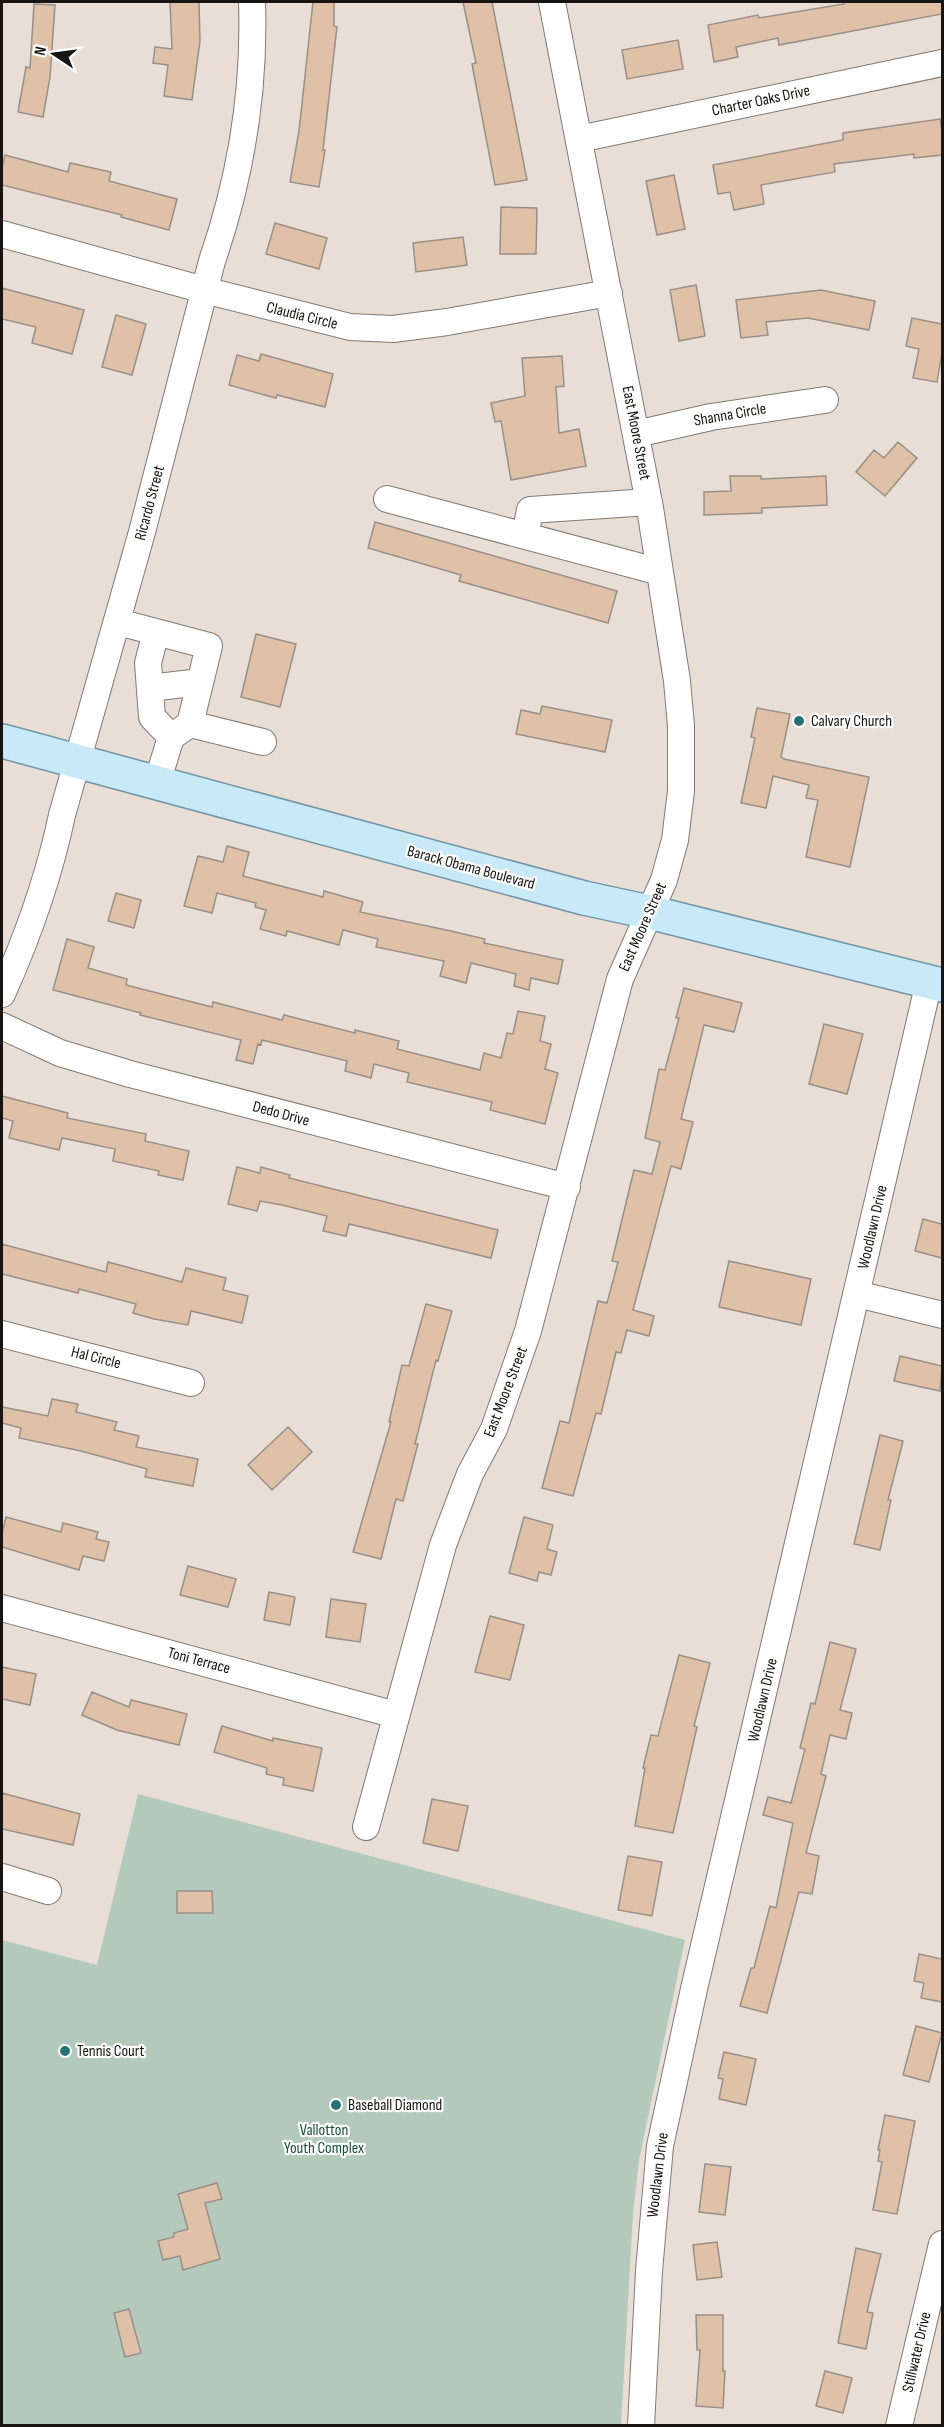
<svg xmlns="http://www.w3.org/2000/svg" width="944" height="2427" font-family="'Sofia Sans Condensed',sans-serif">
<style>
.green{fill:#b3c9bc}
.building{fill:#dfc1a8;stroke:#988f86;stroke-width:1.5}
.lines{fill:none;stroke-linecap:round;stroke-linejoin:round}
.minor-casing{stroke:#827971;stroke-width:28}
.major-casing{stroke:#7195a4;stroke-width:36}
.minor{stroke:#fff;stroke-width:26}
.major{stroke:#c7e9f8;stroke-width:33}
.poi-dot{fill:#267171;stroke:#fff;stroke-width:2}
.labels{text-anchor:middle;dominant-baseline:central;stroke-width:4.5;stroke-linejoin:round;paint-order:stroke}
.street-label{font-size:16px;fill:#171411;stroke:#fff}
.poi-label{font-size:16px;fill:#171411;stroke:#fff;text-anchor:start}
.park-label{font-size:16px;fill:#145236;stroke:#fff}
</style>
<rect width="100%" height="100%" fill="#e8ded5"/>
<path class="green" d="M138,1794L685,1940L639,2160L633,2214L621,2425H2V1940L97,1965Z"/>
<path class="building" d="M170,2H199L200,41L192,100L164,96L168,65L153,63L155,47L172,49Z
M313,2H334V26L337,27L323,150H325L319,187L290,182L299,131Z
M463,2H492L527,180L495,185L472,64L476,63Z
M843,2H942V14L779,45L778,38L736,47L738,57L714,62L708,25L758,15L759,18L844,4Z
M34,4L55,5L50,77L43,117L18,112L26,67L30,68Z
M678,40L683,69L627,79L622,50Z
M940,119L942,130V155L914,158V154L834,164L835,172L761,185L764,204L734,210L730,192L718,194L713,165L843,140V133Z
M5,155L68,172L70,163L111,172L109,181L177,199L169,230L121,217L122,215L2,185V168Z
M674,175L685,229L657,235L646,181Z
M501,207L537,208L536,254H500Z
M275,223L327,238L319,269L266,254Z
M463,237L467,265L416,272L413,243Z
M696,285L705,336L679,341L670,290Z
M2,288L84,310L72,354L32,343L36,327L2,319Z
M821,290L875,301L869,330L808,318L766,322L768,335L741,338L736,300Z
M116,315L146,324L132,375L102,367Z
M912,318L942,324V352L937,382L913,378L919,349L906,346Z
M261,354L333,374L325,407L277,395L276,398L229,385L237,355L259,361Z
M562,356L564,386L556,387L559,433L579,429L586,466L511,480L501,421L495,422L491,403L525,396L522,358Z
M898,442L917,458L885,496L856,472L874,450L884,458Z
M730,476H761V479L826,476L827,505L762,508V513L704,515V492L731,491Z
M375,522L617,591L608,623L459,581L461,575L368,548Z
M256,634L296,644L280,707L241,697Z
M542,706L612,720L605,752L516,734L521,710L540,714Z
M757,708L790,714L781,757L784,759L869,777L850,867L806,857L818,800L806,798L809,785L773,776L766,808L741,803L755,738L751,737Z
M227,846L249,852L243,876L323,897L324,891L363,902L360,912L451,931L485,939L484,943L563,960L558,984L531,978L529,990L514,986L516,974L471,963L466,983L440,976L444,961L376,947L378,939L343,930L339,945L287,931L286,936L260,929L266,910L255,907L256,903L217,893L212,913L184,906L198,856L223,862Z
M116,893L141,900L134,928L108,921Z
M67,939L94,947L88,968L127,979L126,985L212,1007L213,1002L282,1020L284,1015L355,1033V1030L399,1041L397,1049L480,1070L484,1053L501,1058L507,1033L513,1034L518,1011L545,1016L540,1041L551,1044L545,1069L558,1073L545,1124L490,1110L492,1102L407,1082L409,1073L374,1064L371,1078L345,1071L347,1061L262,1040L261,1045L258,1044L253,1064L236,1060L241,1040L140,1015L141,1013L53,990Z
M684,988L742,1003L734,1032L704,1025L681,1119L693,1122L681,1169L671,1166L633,1310L654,1316L649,1336L627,1330L621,1353L616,1352L601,1414L596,1413L573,1496L542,1488L560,1421L569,1423L598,1301L607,1303L618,1262L612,1261L634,1170L652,1174L660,1142L645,1138L659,1069L665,1070L679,1018H676Z
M824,1024L863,1034L847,1094L809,1084Z
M2,1096L68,1113L67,1118L146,1134L145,1141L189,1151L183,1180L158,1175L159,1171L113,1161L115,1149L62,1138L59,1150L9,1138L13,1121L2,1118Z
M237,1167L260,1173L261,1167L290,1175L289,1178L498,1230L491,1258L349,1224L346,1236L323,1231L327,1216L282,1205L260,1201L257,1211L228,1204Z
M923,1219L942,1224V1258L915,1251Z
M2,1244L106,1272L108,1262L182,1282L186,1268L226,1278L223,1290L248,1296L242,1323L191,1311L188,1325L154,1319L133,1313L136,1304L79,1289L78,1293L2,1274Z
M729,1261L811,1279L801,1325L719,1307Z
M426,1304L452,1311L438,1361L436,1360L415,1444H418L403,1501L396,1499L381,1559L353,1552L391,1422H389L402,1365L409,1366Z
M900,1356L942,1366L940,1391L894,1381Z
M52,1399L78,1404L76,1412L117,1422L114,1430L139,1436L136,1447L198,1459L193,1486L145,1477L147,1469L81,1451L19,1438L21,1428L2,1423V1407L48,1416Z
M288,1427L312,1452L272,1490L248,1465Z
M880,1435L903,1441L888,1500H891L880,1550L854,1544Z
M6,1517L61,1532L63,1523L98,1532L96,1539L109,1542L104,1561L83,1556L79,1570L2,1547V1534Z
M524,1517L553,1525L547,1549L557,1552L551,1575L539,1572L537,1581L509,1573Z
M188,1566L236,1579L228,1607L180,1595Z
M269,1592L295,1597L290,1625L264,1620Z
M331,1599L366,1604L360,1642L326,1637Z
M490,1616L524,1625L510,1680L475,1672Z
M830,1642L856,1649L840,1710L852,1713L846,1739L830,1735L821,1774L826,1776L806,1853L819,1856L812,1894L799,1892L767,2013L740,2006L751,1968H754L770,1906L776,1908L793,1823L763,1815L768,1797L791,1803L805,1749L800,1748L811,1703L815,1704Z
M679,1655L710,1663L694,1726L697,1727L673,1833L635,1826L645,1768H643L651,1735L658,1736Z
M2,1667L36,1674L30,1705L2,1699Z
M92,1692L129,1707L131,1700L187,1714L179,1745L117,1730L82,1715Z
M222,1726L273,1741V1738L322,1748L313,1791L283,1785L284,1778L266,1774L267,1768L214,1752Z
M2,1793L80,1814L73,1845L2,1829Z
M432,1799L468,1806L458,1851L423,1843Z
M628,1856L662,1862L652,1916L618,1910Z
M177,1891H212L213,1913H177Z
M919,1954L942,1959V2002L921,1998L924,1983L914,1981Z
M916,2026L942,2033L929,2082L903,2075Z
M724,2052L756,2059L746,2105L719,2099L723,2079L718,2078Z
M885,2115L915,2121L897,2214L873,2210L882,2162L878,2161L880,2150H878Z
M705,2164L731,2167L725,2215L699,2212Z
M217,2183L222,2199L205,2203L220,2259L183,2270L180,2256L163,2260L158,2241L174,2237V2233L188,2229L178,2194Z
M717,2242L722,2277L697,2280L693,2245Z
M856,2248L881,2254L867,2312L873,2313L866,2349L838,2343Z
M129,2309L141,2353L125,2357L114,2313Z
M696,2315H723V2371H725L723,2408L696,2406L700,2350H697Z
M825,2371L852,2378L843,2413L816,2406Z"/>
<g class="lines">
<defs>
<path id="minor" d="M579,139L942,63
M2,234L204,290L350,327L393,329L447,322L609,293
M636,434L711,417L825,400
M387,499L660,572
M525,536L530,510L649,502
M118,622L209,646L190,724L171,737L157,783
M156,632L148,663L152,717L171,737
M150,688L200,682
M190,724L263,742
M2,994C28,936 49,877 62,815L142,532L212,261C241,177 255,90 252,2
M2,1026L60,1053L130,1074L567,1187
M857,1294L942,1315
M2,1334L191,1383
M2,1608L396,1715
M366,1827L443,1545L470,1474L494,1429L528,1331L620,979L664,880L675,840L681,791V726L677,681L650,508L552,2
M2,1877L48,1891
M641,2426L649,2271L660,2146L694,1989L929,982
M899,2426L942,2244"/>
<path id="major" d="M2,741L584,898L649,912L942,985"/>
</defs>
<use href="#minor" class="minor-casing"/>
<use href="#major" class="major-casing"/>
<use href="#minor" class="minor"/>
<use href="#major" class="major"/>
</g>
<g class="poi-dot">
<circle cx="799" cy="721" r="6"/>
<circle cx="65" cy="2051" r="6"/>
<circle cx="336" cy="2105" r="6"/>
</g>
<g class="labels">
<g class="street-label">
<text transform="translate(761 101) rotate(-12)">Charter Oaks Drive</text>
<text transform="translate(302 316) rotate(14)">Claudia Circle</text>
<text transform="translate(730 415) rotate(-10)">Shanna Circle</text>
<text transform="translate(636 433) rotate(79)">East Moore Street</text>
<text transform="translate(150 503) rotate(-75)">Ricardo Street</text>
<text transform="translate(471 868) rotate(15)">Barack Obama Boulevard</text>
<text transform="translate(643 927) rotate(-66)">East Moore Street</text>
<text transform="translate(281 1114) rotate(15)">Dedo Drive</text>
<text transform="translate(873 1227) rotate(-77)">Woodlawn Drive</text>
<text transform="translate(96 1358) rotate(14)">Hal Circle</text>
<text transform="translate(506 1392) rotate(-69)">East Moore Street</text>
<text transform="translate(199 1661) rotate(15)">Toni Terrace</text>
<text transform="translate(763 1700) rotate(-77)">Woodlawn Drive</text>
<text transform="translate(658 2175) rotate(-83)">Woodlawn Drive</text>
<text transform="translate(917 2352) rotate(-77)">Stillwater Drive</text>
</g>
<g class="poi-label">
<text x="811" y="721">Calvary Church</text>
<text x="77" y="2051">Tennis Court</text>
<text x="348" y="2105">Baseball Diamond</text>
</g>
<g class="park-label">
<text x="324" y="2130">Vallotton<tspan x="324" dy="18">Youth Complex</tspan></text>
</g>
</g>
<rect width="944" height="2427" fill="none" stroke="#171411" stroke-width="6"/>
<g transform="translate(54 54) rotate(283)" stroke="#ffffff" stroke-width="4.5" paint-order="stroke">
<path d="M0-4.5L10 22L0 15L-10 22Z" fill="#171411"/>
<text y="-9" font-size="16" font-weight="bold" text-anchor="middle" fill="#171411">N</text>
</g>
</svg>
